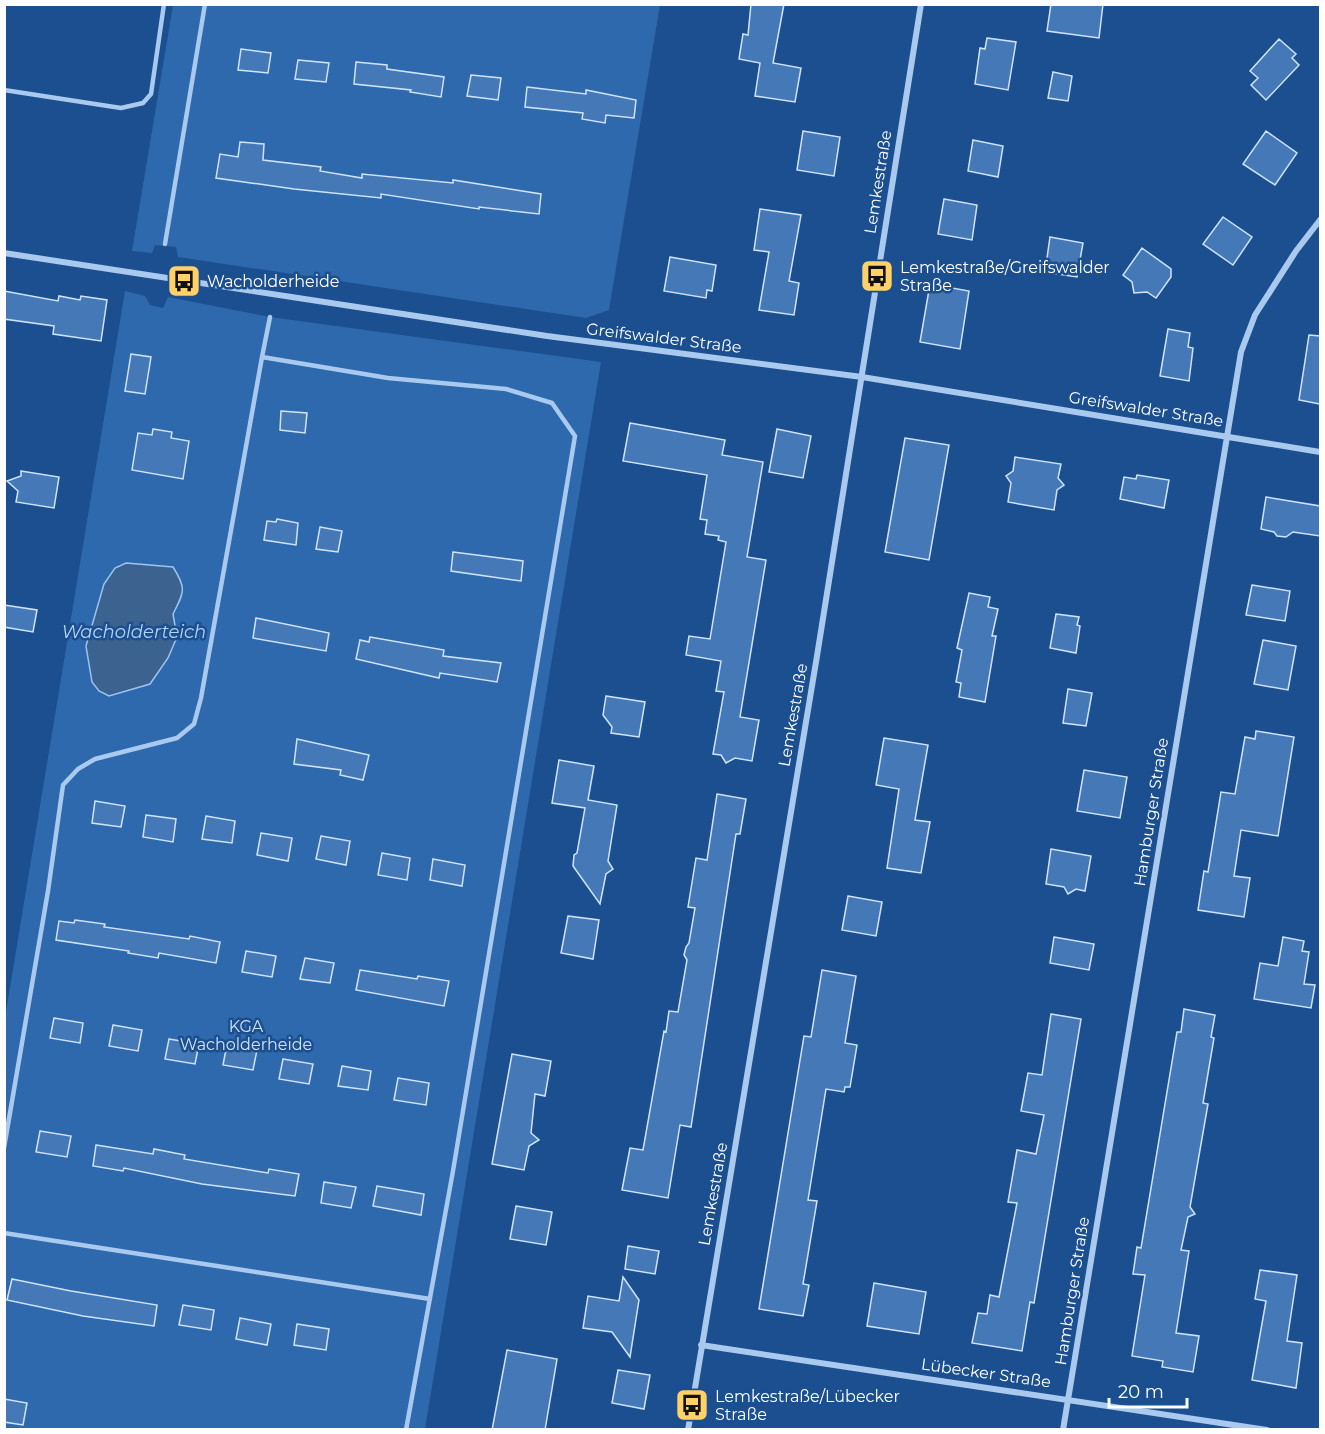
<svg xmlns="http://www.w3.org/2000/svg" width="1325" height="1434" font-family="Montserrat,sans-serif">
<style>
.green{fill:#2e69ad}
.water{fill:#3c6290;stroke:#9cc4f0;stroke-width:1.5}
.building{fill:#4478b7;stroke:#cfe3fa;stroke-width:1.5}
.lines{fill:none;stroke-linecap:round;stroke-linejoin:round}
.service{stroke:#a9c9ee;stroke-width:4.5}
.minor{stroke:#a9c9ee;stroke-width:6}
.labels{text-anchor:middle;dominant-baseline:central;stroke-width:5;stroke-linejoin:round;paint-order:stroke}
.street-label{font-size:16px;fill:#fff;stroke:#1b4f8f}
.poi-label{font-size:16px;fill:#fff;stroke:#1b4f8f;text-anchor:start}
.park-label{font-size:16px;fill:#cfe3fa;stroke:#1b4f8f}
.water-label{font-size:18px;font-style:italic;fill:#b5d3f5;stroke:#1b4f8f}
</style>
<rect width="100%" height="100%" fill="#1b4f8f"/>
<path class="green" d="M173,5H660L609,310L586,318L178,257L176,247L155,245L152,253L132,251Z
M125,291L145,296L150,305L163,308L168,297L270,317L601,362L425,1429L5,1430V1018Z"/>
<path class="water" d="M126,563L173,567C187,589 184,592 173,614L177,637L168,658L150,684L109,696L99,691L92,682L86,646L104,584L115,568Z"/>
<path class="building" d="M751,4H784L773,63L801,68L795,102L755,96L760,63L739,59L743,34L748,35Z
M1051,4H1103L1099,38L1047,31Z
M987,38L1016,42L1008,90L975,84L980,48L985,49Z
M1279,39L1296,54L1292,58L1299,65L1266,100L1251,85L1258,78L1250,71Z
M241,49L271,53L268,73L238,70Z
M298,60L329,63L326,82L295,79Z
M356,62L387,65V69L444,77L441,97L410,92L411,90L354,84Z
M1053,72L1072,76L1068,101L1048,98Z
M471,75L501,78L498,100L467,96Z
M527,87L586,94V90L636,100L634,118L606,115L605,123L582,119L583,113L525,107Z
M803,131L840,137L834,176L797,170Z
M1266,131L1297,153L1275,185L1243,164Z
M973,140L1003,146L998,177L968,171Z
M240,142L264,144L263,160L321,167L320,171L362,178V174L453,183V180L541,194L539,214L479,207V209L381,194V198L294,189L216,178L220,154L238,157Z
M944,199L977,205L972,240L938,234Z
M760,209L801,215L789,281L799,283L794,315L759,310L769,252L754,250Z
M1223,217L1252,237L1233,265L1203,244Z
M1050,237L1083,243L1077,277L1045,272Z
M1142,248L1171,269V277L1156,298L1147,292L1134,293L1132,282L1123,275Z
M670,257L716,265L712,291L707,290L706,298L664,291Z
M930,284L969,291L960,349L920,342Z
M4,291L58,301L59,296L80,300L81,296L107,300L101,341L53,334L54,326L4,319Z
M1168,329L1190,333L1188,347L1193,348L1189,381L1160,376Z
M1309,335L1320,336V404L1299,400Z
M131,354L151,357L145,394L125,391Z
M281,411L307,413L305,433L280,430Z
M630,423L725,440L722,455L763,462L747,557L766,560L740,717L759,720L752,761L735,758L726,763L721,755L713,754L724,692L716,691L721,661L686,655L689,636L710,639L726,542L718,540L719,536L705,534L707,520L700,519L707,475L623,461Z
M153,429L172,432L171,438L189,441L183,479L132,470L138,433L152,435Z
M777,429L811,436L803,478L769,472Z
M905,438L949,445L929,560L885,552Z
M1015,457L1061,464L1058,478L1064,485L1057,490L1054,510L1008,502L1011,483L1006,476L1013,471Z
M21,471L59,477L54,508L16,502L18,491L7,481L21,476Z
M1137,475L1169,480L1164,508L1120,499L1124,477L1136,479Z
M1266,497L1320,506V536L1293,532L1286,537L1277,536L1274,532L1261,529Z
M277,519L298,523L296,545L264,540L267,521L276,522Z
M320,527L342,531L338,552L316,549Z
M453,552L523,561L521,581L451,571Z
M1252,585L1290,591L1285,621L1246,615Z
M969,593L990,597L988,607L998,609L992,636H996L985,702L959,697L961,683L956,682L962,650L957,648Z
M4,605L37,610L33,632L4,627Z
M1056,614L1079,617L1077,625L1080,626L1076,653L1050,648Z
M256,618L329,633L326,651L253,638Z
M370,637L444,650L443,656L501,663L497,682L440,673L439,678L356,659L360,640L369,642Z
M1263,640L1296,646L1288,690L1254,684Z
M1068,689L1092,693L1086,726L1063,723Z
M606,696L645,702L639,737L611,733L612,727L603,715Z
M1256,731L1294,737L1278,836L1241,830L1234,876L1250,878L1244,917L1198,910L1204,871L1208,872L1221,792L1235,794L1245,737L1255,739Z
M884,738L928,745L915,820L930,822L921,873L887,868L899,789L876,785Z
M297,739L369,755L363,780L340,775L341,770L294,764Z
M559,760L594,766L588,800L617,805L608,861L613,869L606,874L600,904L573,866L574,855L577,853L585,808L552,803Z
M1084,770L1127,777L1120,818L1077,811Z
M717,794L746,799L740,834H736L691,1127L680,1125L668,1198L622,1190L630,1148L643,1150L664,1031L666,1032L669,1011L678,1012L687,960L684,955L686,947L689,943L695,908L688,907L696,858L707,860Z
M95,801L125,806L121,827L92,823Z
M146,815L176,819L173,842L143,837Z
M206,816L235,821L232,843L202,839Z
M261,833L292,838L288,861L257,855Z
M321,836L350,841L346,865L316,859Z
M1051,849L1091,856L1085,891L1076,889L1068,894L1064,887L1046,884Z
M382,853L410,858L407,880L378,875Z
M433,859L465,865L462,886L430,880Z
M848,896L882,902L876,936L842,930Z
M568,916L599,920L593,959L561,953Z
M75,920L105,924L104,927L189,939L190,936L220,942L216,963L159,953L158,958L128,953L129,951L56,940L59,921L74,923Z
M1054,937L1094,944L1089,970L1050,963Z
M1283,937L1304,941L1302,951L1309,952L1304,984L1315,985L1311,1008L1254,999L1260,963L1278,966Z
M246,951L276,956L272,977L242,972Z
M305,958L334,963L330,983L300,979Z
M360,970L417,979L418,976L449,981L444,1006L356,990Z
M822,970L856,976L845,1043L857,1045L850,1087H845L844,1092L826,1089L808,1200L817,1201L803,1284L809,1285L803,1316L759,1309L804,1036L811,1037Z
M1184,1009L1215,1015L1211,1037L1214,1038L1203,1103L1208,1104L1190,1207L1195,1214L1188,1217L1181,1250L1189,1251L1176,1333L1199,1336L1193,1372L1162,1367L1163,1361L1132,1356L1145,1275L1133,1274L1137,1247L1141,1248L1177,1032H1181Z
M1051,1014L1081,1019L1034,1303L1030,1302L1022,1351L972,1343L978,1313L987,1314L990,1295L999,1297L1017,1203L1008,1202L1017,1150L1036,1154L1044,1115L1021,1111L1028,1073L1042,1075Z
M54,1018L83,1023L80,1043L50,1038Z
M113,1025L142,1030L138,1051L109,1046Z
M169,1039L199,1044L195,1064L165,1059Z
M227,1044L257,1050L253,1070L223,1065Z
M512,1054L551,1061L545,1096L535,1094L531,1133L539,1140L529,1146L524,1170L492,1164Z
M283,1059L313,1064L309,1084L279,1079Z
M342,1066L371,1071L368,1090L338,1086Z
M398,1078L429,1083L426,1105L394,1100Z
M40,1131L71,1136L67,1157L36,1152Z
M96,1145L153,1154L154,1149L185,1155L184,1159L268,1173L269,1169L299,1174L295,1196L202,1184L124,1168L123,1171L93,1166Z
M324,1182L356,1187L351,1208L321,1203Z
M377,1186L424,1194L421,1215L373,1206Z
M516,1206L552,1212L546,1245L510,1239Z
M628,1246L659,1251L655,1274L625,1269Z
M1260,1270L1297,1275L1287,1341L1302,1343L1296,1388L1252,1380L1266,1301L1255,1299Z
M623,1277L639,1300L630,1357L612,1332L583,1328L588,1296L619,1301Z
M12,1279L71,1291L157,1305L154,1326L83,1316L7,1300Z
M874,1283L926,1292L919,1334L867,1326Z
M183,1305L214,1310L211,1330L179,1325Z
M240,1318L271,1324L267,1345L236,1339Z
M297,1324L329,1329L326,1350L294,1345Z
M507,1350L557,1359L545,1430H492Z
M618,1370L650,1375L644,1409L612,1403Z
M4,1399L27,1403L23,1425L4,1422Z"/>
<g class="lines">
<path class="service" d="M4,90L121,108L143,103L151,94L164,4
M165,244L205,4
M270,317L262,357L388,378L506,389L552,403L575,436L453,1171L406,1430
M4,1148L48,891L63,785L78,769L95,759L177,738L194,724L201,698L262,357
M4,1233L430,1299"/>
<path class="minor" d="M4,253L547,336L862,377L1320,452
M701,1345L1267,1430
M688,1430L817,656L921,4
M1063,1430L1241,352L1255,315L1296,251L1320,220"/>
</g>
<defs>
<symbol id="bus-square" viewBox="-11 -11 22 22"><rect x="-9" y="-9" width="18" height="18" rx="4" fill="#ffd166" stroke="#1b4f8f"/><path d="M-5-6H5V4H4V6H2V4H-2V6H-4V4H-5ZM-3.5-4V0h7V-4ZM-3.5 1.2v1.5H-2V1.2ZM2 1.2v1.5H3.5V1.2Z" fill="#111"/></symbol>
</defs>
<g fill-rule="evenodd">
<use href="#bus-square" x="858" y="257" width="38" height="38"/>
<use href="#bus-square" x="165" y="262" width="38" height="38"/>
<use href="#bus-square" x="673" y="1386" width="38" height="38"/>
</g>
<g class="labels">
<g class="street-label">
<text transform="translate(878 182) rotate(-81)">Lemkestraße</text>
<text transform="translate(664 338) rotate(7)">Greifswalder Straße</text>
<text transform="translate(1146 409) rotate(9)">Greifswalder Straße</text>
<text transform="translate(793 715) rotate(-80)">Lemkestraße</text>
<text transform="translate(1151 812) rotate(-81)">Hamburger Straße</text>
<text transform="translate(713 1194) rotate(-80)">Lemkestraße</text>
<text transform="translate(1072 1291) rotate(-81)">Hamburger Straße</text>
<text transform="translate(986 1373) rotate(8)">Lübecker Straße</text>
</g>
<g class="poi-label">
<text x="900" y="267">Lemkestraße/Greifswalder<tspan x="900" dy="18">Straße</tspan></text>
<text x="207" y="281">Wacholderheide</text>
<text x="715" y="1396">Lemkestraße/Lübecker<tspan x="715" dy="18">Straße</tspan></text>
</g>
<g class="park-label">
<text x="246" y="1026">KGA<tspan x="246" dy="18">Wacholderheide</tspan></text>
</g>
<g class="water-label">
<text x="134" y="632">Wacholderteich</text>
</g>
</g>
<rect width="1325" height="1434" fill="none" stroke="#ffffff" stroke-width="12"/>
<path d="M1109 1398v9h78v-9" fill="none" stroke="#ffffff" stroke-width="3"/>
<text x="1118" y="1398" font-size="18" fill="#ffffff" stroke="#1b4f8f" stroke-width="4.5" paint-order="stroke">20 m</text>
</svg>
